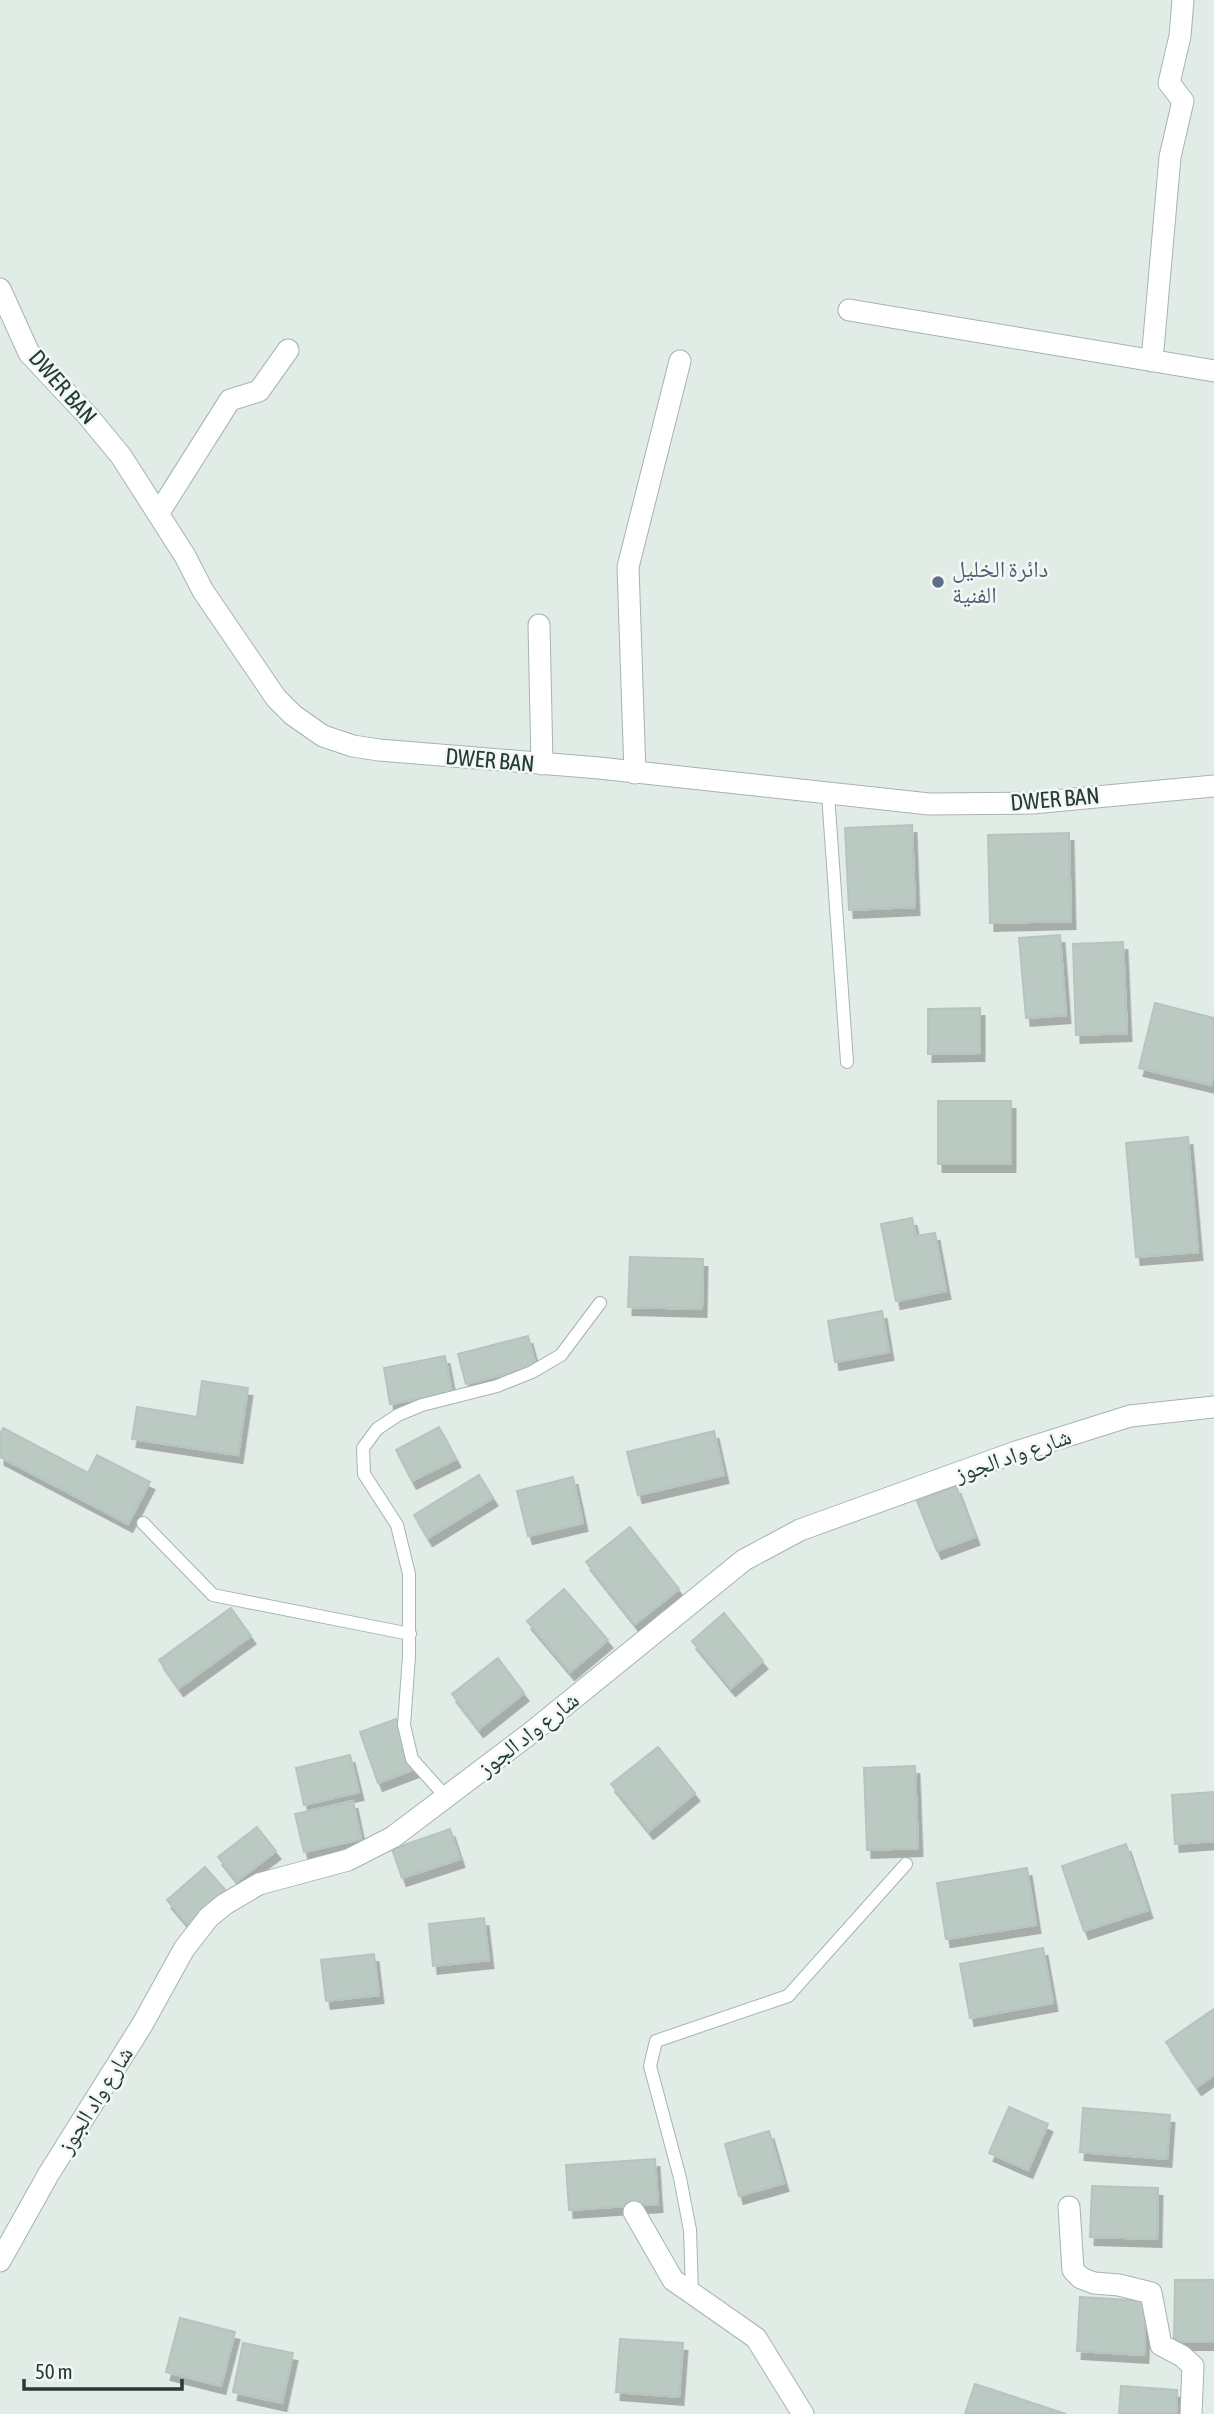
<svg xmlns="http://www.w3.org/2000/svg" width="1214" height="2414" font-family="'Asap Condensed','Noto Naskh Arabic',sans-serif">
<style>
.building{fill:#bbc9c3;stroke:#b5c5be;stroke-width:2;filter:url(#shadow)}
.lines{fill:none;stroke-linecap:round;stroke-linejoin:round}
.service-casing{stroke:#a5b4ae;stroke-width:14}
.minor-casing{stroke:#a5b4ae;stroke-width:23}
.service{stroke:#fff;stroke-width:12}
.minor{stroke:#fff;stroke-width:21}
.service-dot{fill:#5c6f8a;stroke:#f3f8f5;stroke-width:2.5}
.labels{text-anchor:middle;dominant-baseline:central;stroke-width:5;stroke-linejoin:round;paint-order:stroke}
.street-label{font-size:23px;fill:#233c34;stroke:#f3f8f5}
.service-label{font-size:23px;fill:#4e5e75;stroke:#f3f8f5;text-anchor:start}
</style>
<defs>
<filter id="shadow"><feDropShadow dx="4.5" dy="8" stdDeviation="0" flood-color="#0004"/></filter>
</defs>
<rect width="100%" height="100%" fill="#e2ece7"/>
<path class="building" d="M912,825L915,907L849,910L845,828Z
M1069,833L1071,921L990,923L988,835Z
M1060,935L1066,1015L1026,1018L1019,938Z
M1123,942L1127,1033L1076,1035L1073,944Z
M1155,1003L1214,1018V1071L1211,1085L1139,1068Z
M980,1008V1053L928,1054V1009Z
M938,1101H1011V1164H938Z
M1188,1137L1198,1252L1136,1257L1126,1143Z
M912,1218L916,1236L935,1233L946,1291L896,1301L881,1224Z
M630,1257L703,1259L702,1309L628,1307Z
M882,1311L889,1352L835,1362L828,1321Z
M528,1336L536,1366L466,1384L458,1354Z
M445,1356L452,1392L390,1404L384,1368Z
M202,1381L248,1388L238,1455L132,1439L137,1407L197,1417Z
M439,1427L456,1459L412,1481L396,1450Z
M3,1428L88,1473L97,1455L150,1482L128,1524L0,1457V1434Z
M714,1431L724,1475L638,1495L627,1452Z
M479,1475L493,1498L428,1538L414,1515Z
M573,1477L583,1523L528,1536L517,1491Z
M956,1486L975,1537L937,1551L917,1501Z
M630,1527L679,1589L635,1624L586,1562Z
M564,1589L608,1640L570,1672L527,1621Z
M231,1608L251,1636L179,1688L159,1660Z
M724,1613L763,1661L731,1688L692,1641Z
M498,1658L524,1693L479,1729L452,1694Z
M396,1719L415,1769L378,1783L360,1732Z
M658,1747L695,1793L649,1831L611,1784Z
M350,1755L359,1792L304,1805L296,1768Z
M915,1766L918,1848L867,1850L864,1768Z
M1214,1792V1841L1175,1844L1172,1795Z
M353,1801L361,1839L304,1852L295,1814Z
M257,1827L276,1851L237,1881L218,1857Z
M450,1829L460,1859L402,1878L392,1849Z
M1126,1844L1148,1910L1084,1931L1062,1866Z
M205,1867L228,1893L190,1927L167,1900Z
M1027,1868L1036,1925L946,1939L937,1883Z
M484,1918L489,1960L433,1966L429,1924Z
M1043,1948L1053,2003L970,2018L960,1964Z
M374,1954L379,1995L326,2001L321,1960Z
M1214,2009V2075L1197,2087L1166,2042Z
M1009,2107L1048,2124L1028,2170L989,2153Z
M1083,2108L1170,2115L1167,2159L1080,2152Z
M769,2131L784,2183L739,2196L725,2144Z
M655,2159L658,2204L569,2210L566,2165Z
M1092,2186L1158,2188L1157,2239L1090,2237Z
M1175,2280H1214V2342H1174Z
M1080,2297L1146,2301L1144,2355L1077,2351Z
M180,2318L235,2332L221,2386L166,2372Z
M620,2339L683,2343L679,2397L616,2392Z
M243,2343L293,2353L282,2403L233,2392Z
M975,2384L1066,2414H965Z
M1121,2386L1177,2390L1176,2414H1119Z"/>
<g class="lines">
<defs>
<path id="service" d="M828,794L847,1062
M143,1523L213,1595L410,1634
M446,1797L412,1759L404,1725L409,1656V1574L397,1525L364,1474L363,1448L377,1429L398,1415L422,1405L497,1386L532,1372L561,1355L600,1303
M692,2293L690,2230L680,2178L650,2066L656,2041L788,1996L906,1864"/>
<path id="minor" d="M0,289L29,353L88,416L121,456L185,556L203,591L276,698L293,715L323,736L353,746L379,750L599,768L929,804L1032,803L1214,786
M849,310L1214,371
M1152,361L1170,157L1183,101L1169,83L1180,36L1183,0
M158,514L230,400L259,391L288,350
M539,625L542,764
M635,773L628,567L680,361
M1069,2207L1073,2270L1081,2278L1094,2283L1119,2285L1151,2293L1161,2345L1182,2356L1193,2366L1191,2414
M634,2212L673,2280L756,2338L803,2414
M0,2261L48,2175L142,2025L184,1949L209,1917L225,1904L259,1884L348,1860L393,1837L532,1732L744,1560L800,1530L1016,1452L1130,1416L1214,1407"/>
</defs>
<use href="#service" class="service-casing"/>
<use href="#minor" class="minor-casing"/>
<use href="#service" class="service"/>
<use href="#minor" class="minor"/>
</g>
<circle class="service-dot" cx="938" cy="582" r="7"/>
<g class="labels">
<g class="street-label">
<text transform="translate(63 387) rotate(49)">DWER BAN</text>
<text transform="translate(490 760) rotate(5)">DWER BAN</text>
<text transform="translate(1055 799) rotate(-5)">DWER BAN</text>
<text transform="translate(1013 1455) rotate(-19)">شارع واد الجوز</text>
<text transform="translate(528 1734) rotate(-38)">شارع واد الجوز</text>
<text transform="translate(95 2100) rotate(-58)">شارع واد الجوز</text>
</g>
<g class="service-label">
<text x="952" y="569">دائرة الخليل<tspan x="952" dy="26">الفنية</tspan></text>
</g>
</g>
<path d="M24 2379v10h158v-10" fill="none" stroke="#233c34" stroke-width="3.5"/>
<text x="35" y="2379" font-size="21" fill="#233c34" stroke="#f3f8f5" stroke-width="5" paint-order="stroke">50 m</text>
</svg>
